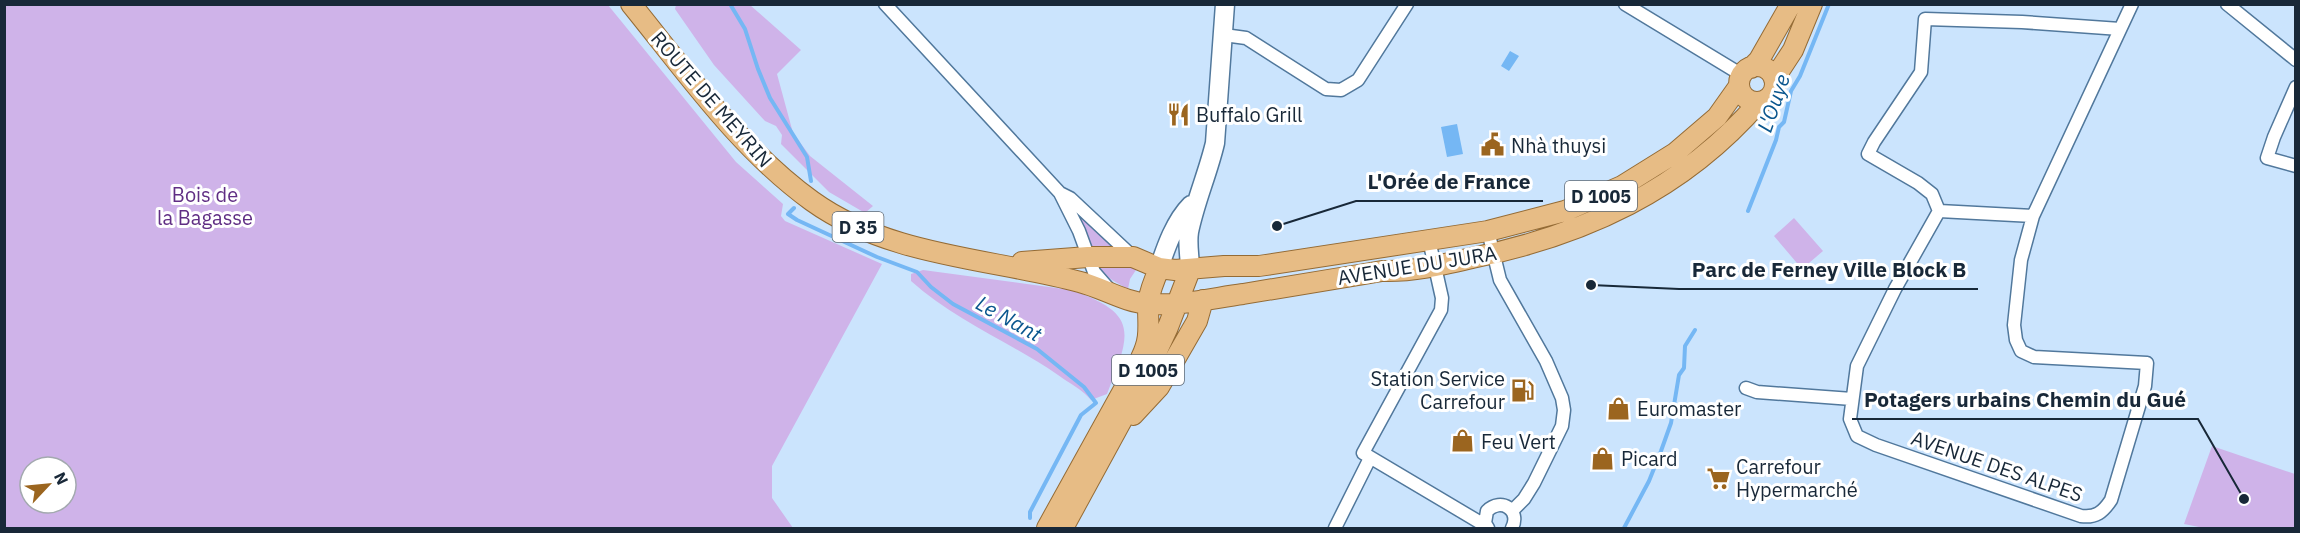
<svg xmlns="http://www.w3.org/2000/svg" width="2300" height="533" font-family="'IBM Plex Sans',sans-serif">
<style>
.green{fill:#cfb3e9;fill-rule:evenodd}
.water{fill:#75b7f4}
.lines{fill:none;stroke-linecap:round;stroke-linejoin:round}
.stream{stroke:#75b7f4;stroke-width:4}
.street-casing{stroke:#51789c;stroke-width:15}
.secondary-casing{stroke:#51789c;stroke-width:21}
.primary-casing{stroke:#946b35;stroke-width:22}
.street{stroke:#fff;stroke-width:12}
.secondary{stroke:#fff;stroke-width:18}
.primary{stroke:#e7bc85;stroke-width:20}
.labels{text-anchor:middle;dominant-baseline:central;stroke-width:6;stroke-linejoin:round;paint-order:stroke}
.shield{fill:#fff;stroke:#5d6874;stroke-width:1.5}
.shield-label{font-size:18px;font-weight:bold;fill:#182838}
.street-label{font-size:20px;fill:#182838;stroke:#fff}
.poi-label{font-size:20px;fill:#182838;stroke:#fff;text-anchor:start}
.park-label{font-size:20px;fill:#602e84;stroke:#fff}
.water-label{font-size:21px;font-style:italic;fill:#0a568e;stroke:#fff}
.leader{fill:none;stroke:#182838;stroke-width:2}
.callout-dot{fill:#182838;stroke:#fff;stroke-width:2}
.callout-label{font-size:21px;text-anchor:middle;font-weight:bold;fill:#182838;stroke:#fff;stroke-width:6;stroke-linejoin:round;paint-order:stroke}
</style>
<rect width="100%" height="100%" fill="#cbe4fd"/>
<path class="green" d="M4,5H608L736,162L783,204L781,216L785,221L882,264L772,466V498L793,528H5ZM30,467H66V503H30Z
M676,5H750L801,50L777,74L793,133L810,156L873,206L865,213L829,192L781,144L782,135L776,126L765,121L714,65L675,9Z
M1070,202L1119,250L1091,252Z
M1794,218L1823,251L1802,269L1774,236Z
M1096,262L1138,267L1130,279L1128,289C1114,281 1104,277 1096,262Z
M923,270L1071,290C1141,314 1130,334 1107,394L1091,400C1083,390 1069,383 1058,375C1010,342 954,320 911,281V274Z
M2212,446L2295,474V528H2204L2184,524Z"/>
<path class="water" d="M1510,51L1519,56L1509,71L1501,66Z
M1457,124L1463,154L1447,157L1441,127Z"/>
<g class="lines">
<path class="stream" d="M730,4L745,29L758,69L770,98L807,157L811,181
M794,208L788,214L797,220L877,257L917,272L931,287L953,304L1037,349L1084,387L1096,403L1081,415L1030,512V518
M1748,211L1776,140L1779,127L1784,122L1791,91L1800,76L1829,4
M1624,528L1649,481L1661,451L1671,423L1679,375L1684,368L1685,346L1695,330"/>
<defs>
<path id="street" d="M885,4L1060,193
M1625,4L1742,75
M2227,4L2296,60
M1224,35L1246,38L1326,89L1341,90L1358,80L1407,4
M2296,87L2274,137L2267,158L2296,166
M1939,211L1932,194L1918,183L1868,154L1874,142L1921,72L1925,19L2022,22L2120,29
M2033,216L1939,211L1895,289L1857,366L1850,419L1857,436L1876,445L2081,516C2096,518 2103,512 2111,500L2145,386L2147,363L2034,357L2021,351L2016,340L2014,325L2021,260L2033,216L2132,4
M1488,231L1500,280L1546,361L1562,398L1564,410L1562,426L1534,483L1524,499L1512,511
M1429,240L1442,298L1441,310L1363,453L1486,526
M1108,288L1094,272L1079,231L1060,193L1070,198L1133,257
M1746,388L1757,392L1852,399
M1335,528L1370,458
M1488,528L1485,523L1487,511C1501,497 1521,510 1512,528"/>
<path id="secondary" d="M1159,268C1166,247 1175,221 1191,205
M1190,270C1190,257 1187,244 1189,232C1195,202 1208,173 1215,143L1225,4"/>
<path id="primary" d="M631,4C687,73 740,149 812,201C890,257 990,258 1080,282C1103,288 1124,302 1149,304C1180,306 1213,298 1243,294C1290,286 1336,279 1382,271C1413,272 1442,265 1472,258C1584,235 1683,190 1759,102
M1739 84a18 18 0 1 1 36 0a18 18 0 1 1-36 0Z
M1751,68L1759,60L1791,4
M1774,79L1793,50L1812,4
M1022,262L1088,257H1133L1159,268L1175,270L1224,266H1259L1488,231L1565,211L1622,186L1675,153L1717,117L1739,86
M1141,358C1151,338 1148,327 1148,306C1148,293 1155,280 1159,268
M1133,415L1159,387L1197,321L1203,300
M1047,528L1124,389
M1063,528L1141,385L1168,327L1190,270"/>
</defs>
<use href="#street" class="street-casing"/>
<use href="#secondary" class="secondary-casing"/>
<use href="#primary" class="primary-casing"/>
<use href="#street" class="street"/>
<use href="#secondary" class="secondary"/>
<use href="#primary" class="primary"/>
</g>
<defs>
<symbol id="restaurant-bare" viewBox="-9 -9 18 18"><path d="M-5-6h1v4h1v-4h1v4h1v-4h1v5L-1.5 .5V6h-2V.5L-5-1ZM5-6V6H3V1.5H1.5Q1.5-4 5-6Z" fill="#9b651f" stroke="#fff" stroke-width="2.5" paint-order="stroke"/></symbol>
<symbol id="civic-bare" viewBox="-9 -9 18 18"><path d="M-.6-6.5H3V-4.5H.6V-3L4-1V1h2V6H-6V1h2V-1L-.6-3ZM-1.2 2.5V6h2.4V2.5Z" fill="#9b651f" stroke="#fff" stroke-width="2.5" paint-order="stroke"/></symbol>
<symbol id="fuel-bare" viewBox="-9 -9 18 18"><path d="M-5.5-6h7V0h2V4h1.3V-2.5L3-4.5l.8-.8L6-3V5H2.5V1h-1V6h-7ZM-4.2-4.7v3.2H.2V-4.7Z" fill="#9b651f" stroke="#fff" stroke-width="2.5" paint-order="stroke"/></symbol>
<symbol id="shop-bare" viewBox="-9 -9 18 18"><path d="M-5-2.5h2.3a2.7 3.5 0 0 1 5.4 0H5L5.5 6h-11ZM-1.5-2.5h3a1.5 2.3 0 0 0-3 0Z" fill="#9b651f" stroke="#fff" stroke-width="2.5" paint-order="stroke"/></symbol>
<symbol id="supermarket-bare" viewBox="-9 -9 18 18"><path d="M-6-5.5h2.5l.6 2H6L4.5 2H-2.5L-4.4-4H-6ZM-1.5 3.2a1.3 1.3 0 1 0 .1 0ZM3 3.2a1.3 1.3 0 1 0 .1 0Z" fill="#9b651f" stroke="#fff" stroke-width="2.5" paint-order="stroke"/></symbol>
</defs>
<g fill-rule="evenodd">
<use href="#restaurant-bare" x="1162" y="98" width="33" height="33"/>
<use href="#civic-bare" x="1476" y="128" width="33" height="33"/>
<use href="#fuel-bare" x="1506" y="374" width="33" height="33"/>
<use href="#shop-bare" x="1602" y="392" width="33" height="33"/>
<use href="#shop-bare" x="1446" y="424" width="33" height="33"/>
<use href="#shop-bare" x="1586" y="442" width="33" height="33"/>
<use href="#supermarket-bare" x="1702" y="462" width="33" height="33"/>
</g>
<g class="labels">
<g class="shield">
<rect x="1565" y="181" width="72" height="30" rx="4.5"/>
<rect x="832.5" y="212" width="51" height="30" rx="4.5"/>
<rect x="1112" y="355" width="72" height="30" rx="4.5"/>
</g>
<g class="shield-label">
<text x="1601" y="196">D 1005</text>
<text x="858" y="227">D 35</text>
<text x="1148" y="370">D 1005</text>
</g>
<g class="street-label">
<text transform="translate(712 99) rotate(49)">ROUTE DE MEYRIN</text>
<text transform="translate(1417 265) rotate(-9)">AVENUE DU JURA</text>
<text transform="translate(1997 466) rotate(19)">AVENUE DES ALPES</text>
</g>
<g class="poi-label">
<text x="1196" y="114">Buffalo Grill</text>
<text x="1511" y="145">Nhà thuysi</text>
<text x="1505" y="378" text-anchor="end">Station Service<tspan x="1505" dy="23">Carrefour</tspan></text>
<text x="1637" y="408">Euromaster</text>
<text x="1481" y="441">Feu Vert</text>
<text x="1621" y="458">Picard</text>
<text x="1736" y="466">Carrefour<tspan x="1736" dy="23">Hypermarché</tspan></text>
</g>
<g class="park-label">
<text x="205" y="194">Bois de<tspan x="205" dy="23">la Bagasse</tspan></text>
</g>
<g class="water-label">
<text transform="translate(1773 103) rotate(-71)">L'Ouye</text>
<text transform="translate(1009 318) rotate(29)">Le Nant</text>
</g>
</g>
<path class="leader" d="M1277 226L1356 201H1543M1591 285L1679 289H1978M2244 499L2198 419H1852"/>
<g class="callout-dot">
<circle cx="1277" cy="226" r="6"/>
<circle cx="1591" cy="285" r="6"/>
<circle cx="2244" cy="499" r="6"/>
</g>
<g class="callout-label">
<text x="1449" y="189">L'Orée de France</text>
<text x="1829" y="277">Parc de Ferney Ville Block B</text>
<text x="2025" y="407">Potagers urbains Chemin du Gué</text>
</g>
<rect width="2300" height="533" fill="none" stroke="#182838" stroke-width="12"/>
<g transform="translate(48 485) rotate(64)"><circle r="28" fill="#ffffff" stroke="#a3a9af" stroke-width="1.5"/>
<path d="M0-4.5L10 22L0 15L-10 22Z" fill="#9b651f"/>
<text y="-9" font-size="16" font-weight="bold" text-anchor="middle" fill="#182838">N</text>
</g>
</svg>
